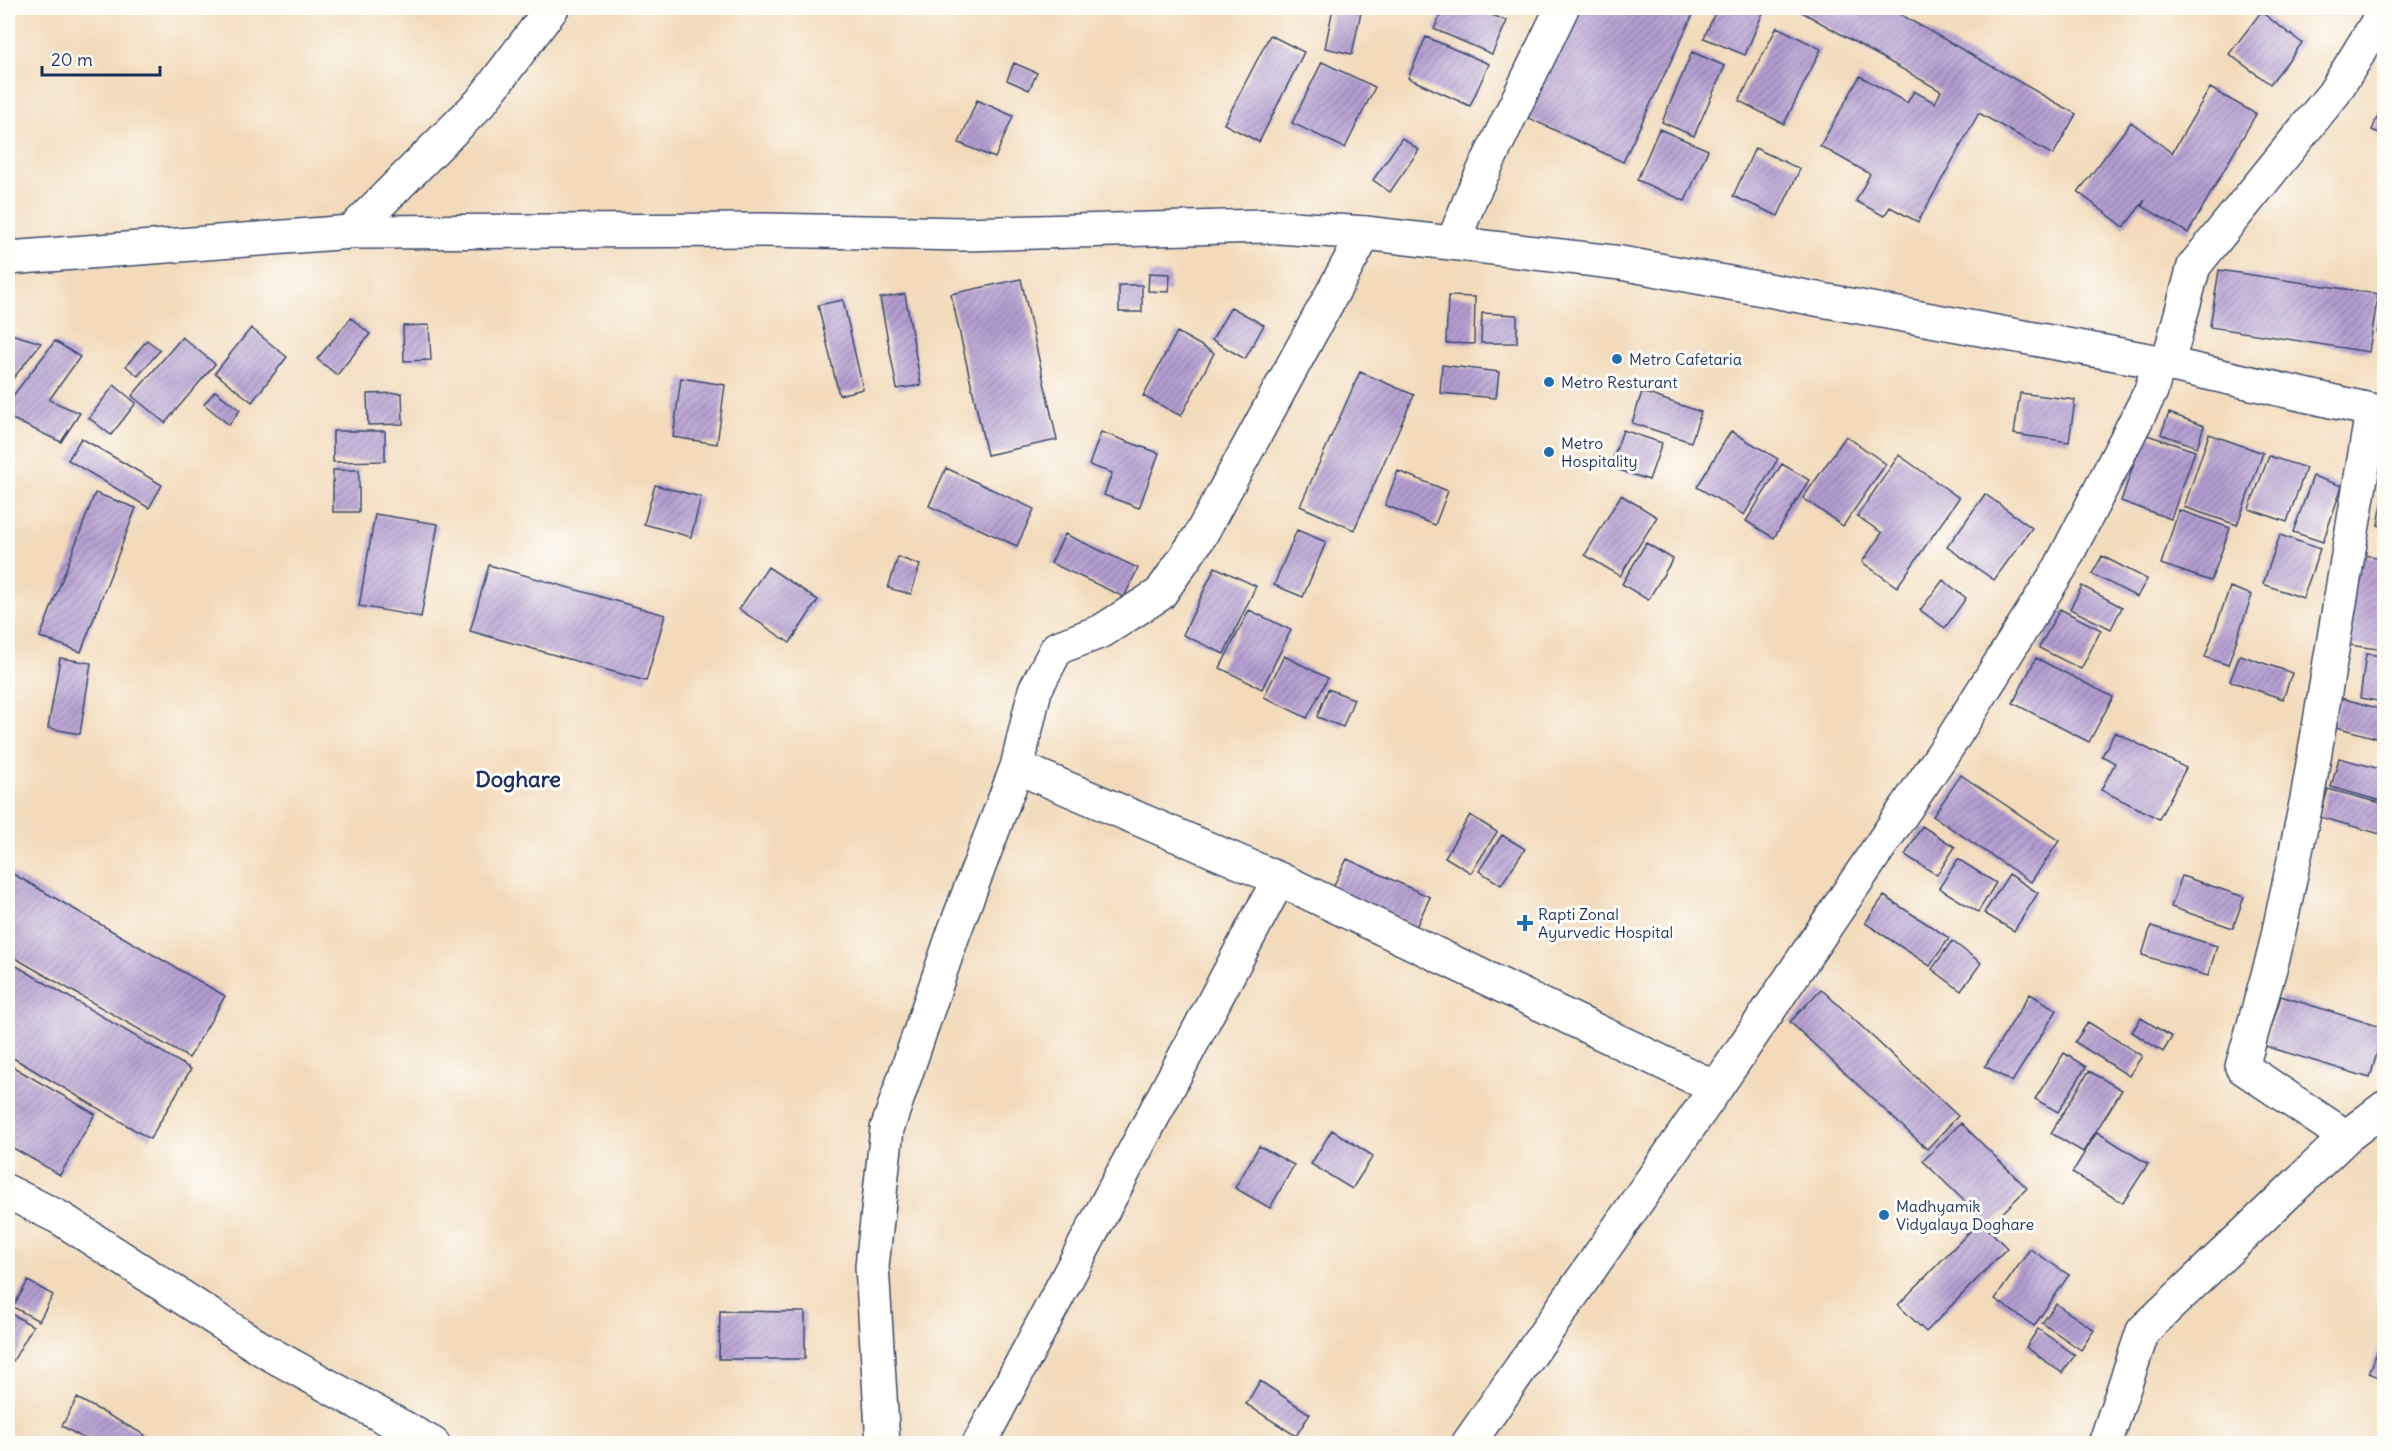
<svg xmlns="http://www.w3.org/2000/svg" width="2392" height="1451" font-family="Delius,sans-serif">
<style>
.building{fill:url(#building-hatch)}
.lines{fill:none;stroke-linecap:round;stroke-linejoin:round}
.minor-casing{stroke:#3b496c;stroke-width:36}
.major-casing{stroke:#3b496c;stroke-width:36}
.minor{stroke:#fff;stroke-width:33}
.major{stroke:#fff;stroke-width:33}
.poi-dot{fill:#1f6fb2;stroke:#fdfcf7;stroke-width:2}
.labels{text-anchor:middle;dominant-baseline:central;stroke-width:6;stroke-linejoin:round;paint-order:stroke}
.poi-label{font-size:16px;fill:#1b2f5e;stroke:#fdfcf7;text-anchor:start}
.district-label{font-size:22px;font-weight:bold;fill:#1b2f5e;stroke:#fdfcf7}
</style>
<defs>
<pattern id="building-hatch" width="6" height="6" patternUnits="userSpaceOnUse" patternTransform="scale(1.5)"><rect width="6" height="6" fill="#b39dd0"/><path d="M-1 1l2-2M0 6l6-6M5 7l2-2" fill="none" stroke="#9180ac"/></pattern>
</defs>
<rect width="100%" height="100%" fill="#fdfcf7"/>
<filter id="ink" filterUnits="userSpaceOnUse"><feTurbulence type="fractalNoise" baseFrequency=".0167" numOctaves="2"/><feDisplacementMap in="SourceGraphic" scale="12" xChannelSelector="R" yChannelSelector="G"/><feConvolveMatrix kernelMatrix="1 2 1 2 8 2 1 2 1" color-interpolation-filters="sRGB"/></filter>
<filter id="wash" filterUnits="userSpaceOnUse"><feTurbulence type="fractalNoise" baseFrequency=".008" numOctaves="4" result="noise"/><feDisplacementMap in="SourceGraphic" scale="24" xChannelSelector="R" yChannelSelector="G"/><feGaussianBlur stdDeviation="1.35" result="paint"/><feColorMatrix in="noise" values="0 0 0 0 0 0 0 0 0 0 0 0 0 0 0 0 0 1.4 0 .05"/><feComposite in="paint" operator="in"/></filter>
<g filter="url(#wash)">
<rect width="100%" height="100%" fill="#f2daba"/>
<g id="blocks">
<path class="building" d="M1333,8L1361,12L1352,54L1325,48Z
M1444,8H1475L1507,21L1492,54L1434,29Z
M1573,8H1696L1623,162L1522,115Z
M1717,8H1765L1745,55L1704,38Z
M1802,8H1889L2076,114L2053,155L1979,113L1918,222L1890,207L1884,216L1856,201L1870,174L1820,146L1860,76L1907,103L1914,91L1935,103L1941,91L1800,11Z
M2261,12L2302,43L2270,84L2229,54Z
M1777,27L1821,49L1784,124L1739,101Z
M1270,35L1304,52L1259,142L1224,124Z
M1426,37L1489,64L1470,106L1408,78Z
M1692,52L1725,66L1694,136L1662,122Z
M1322,62L1375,87L1345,148L1292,123Z
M1014,63L1037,73L1029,90L1007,80Z
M2210,88L2256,114L2188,233L2142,206L2145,200L2124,227L2078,192L2131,122L2172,153Z
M977,100L1013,116L995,158L959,143Z
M2384,101V135L2372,130Z
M1659,129L1708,150L1685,201L1637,180Z
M1402,138L1419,150L1390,192L1373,180Z
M1755,148L1800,169L1778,216L1733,196Z
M2219,270L2378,294L2369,352L2210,327Z
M1149,273L1170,274L1169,292L1148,291Z
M1021,279L1057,440L987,455L951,294Z
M1119,285H1142V312H1119Z
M905,294L921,385L897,389L880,298Z
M1448,296L1475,297L1474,344L1446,343Z
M843,300L863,389L839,395L818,305Z
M1231,307L1264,325L1245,359L1212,340Z
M2384,307V334L2377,332Z
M1482,313L1517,315V343H1481Z
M351,318L370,334L337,375L317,359Z
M429,325L431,360L404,361L403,326Z
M251,328L287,357L252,402L215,373Z
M1177,332L1214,353L1181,416L1143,396Z
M8,333L41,343L12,380L8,379Z
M182,337L215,364L165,423L132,396Z
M147,340L160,350L138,376L126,366Z
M55,341L80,357L49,400L80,413L61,442L8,417V402Z
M1442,365L1499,372L1496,398L1440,393Z
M1360,372L1414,395L1354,530L1300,506Z
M681,378L725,385L717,444L673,437Z
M114,385L136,403L111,435L89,418Z
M215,391L240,410L229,425L204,404Z
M1642,392L1701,412L1691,442L1632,423Z
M402,393L403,424L368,425L367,394Z
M2020,393L2075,400L2069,442L2014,434Z
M2169,413L2204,426L2197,447L2161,434Z
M1623,430L1662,443L1649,480L1610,467Z
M333,431H385V461L333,462Z
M1731,431L1778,459L1744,515L1697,487Z
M1101,432L1159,453L1139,508L1104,495L1112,473L1089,465Z
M2144,434L2195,451L2171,519L2121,501Z
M2209,434L2263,453L2237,525L2184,507Z
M1846,436L1886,464L1843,526L1803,498Z
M81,438L162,485L149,508L68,460Z
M1899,455L1959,498L1897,587L1862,562L1882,533L1857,516Z
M2269,456L2306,468L2287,522L2249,509Z
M1782,464L1809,480L1774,538L1746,521Z
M946,468L1034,509L1017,546L929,506Z
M333,470H359V512H333Z
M1398,471L1448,491L1435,525L1385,505Z
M2313,476L2342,486L2323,542L2293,532Z
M655,485L701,497L691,537L644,524Z
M95,493L136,508L81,652L40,637Z
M1985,494L2032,528L1994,580L1947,547Z
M1621,495L1657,517L1620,576L1585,555Z
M2383,498H2384V527L2378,525Z
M2179,510L2230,528L2211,581L2161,564Z
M375,514L438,524L421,617L359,606Z
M1297,530L1326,542L1303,597L1274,585Z
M1065,534L1138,568L1124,597L1051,563Z
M2280,535L2320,549L2303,598L2263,584Z
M1646,543L1673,559L1648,600L1622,584Z
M2355,554L2384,558V650L2342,644Z
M2102,556L2147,579L2137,597L2092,574Z
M898,557L920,565L911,594L888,588Z
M489,565L665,615L646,681L470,631Z
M768,567L818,600L790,643L739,609Z
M1215,567L1256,586L1224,654L1183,635Z
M1943,580L1966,598L1945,628L1920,610Z
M2082,586L2122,607L2111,629L2070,609Z
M2230,587L2252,595L2228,665L2205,657Z
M2060,609L2101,630L2081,669L2039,648Z
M1249,610L1291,630L1262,689L1220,668Z
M2366,654L2384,656V702L2360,698Z
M2240,655L2292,673L2283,699L2230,681Z
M1284,656L1328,678L1307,718L1264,697Z
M60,658L91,663L80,734L48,728Z
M2036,658L2113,697L2089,742L2013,703Z
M1328,689L1354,699L1343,727L1317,717Z
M2341,698L2384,710V740L2332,726Z
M2115,732L2186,768L2159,819L2101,790L2115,763L2102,756Z
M2339,758L2384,770V802L2331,787Z
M1961,775L2059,841L2031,882L1933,816Z
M2328,789L2384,804V835L2320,817Z
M1470,815L1497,832L1471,873L1445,857Z
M1922,826L1955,847L1937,875L1905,855Z
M1502,835L1525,849L1501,885L1479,871Z
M1347,859L1430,897L1416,927L1333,887Z
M1958,859L1996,883L1978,912L1939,888Z
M8,871L225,996L189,1058L8,954Z
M2009,874L2038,893L2014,931L1984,913Z
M2182,876L2244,897L2233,928L2171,907Z
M1884,896L1949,938L1930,966L1865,923Z
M2151,926L2217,946L2208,976L2142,955Z
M1952,941L1981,963L1961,991L1932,969Z
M8,961L191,1069L150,1139L8,1055Z
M1821,989L1958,1116L1927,1149L1790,1022Z
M2030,994L2057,1010L2012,1082L1985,1066Z
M2281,996L2384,1028L2370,1078L2265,1046Z
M2141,1018L2172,1037L2163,1052L2132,1032Z
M2088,1022L2142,1056L2129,1076L2075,1042Z
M2064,1053L2086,1067L2058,1112L2035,1099Z
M8,1064L95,1114L60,1175L8,1145Z
M2089,1071L2122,1090L2083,1152L2051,1133Z
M1961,1123L2027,1188L1990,1226L1923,1161Z
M1332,1130L1373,1156L1352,1189L1311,1164Z
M2097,1132L2148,1164L2123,1203L2072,1173Z
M1259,1146L1294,1165L1270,1208L1235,1188Z
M1980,1221L2007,1248L1926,1332L1898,1305Z
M2030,1249L2069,1275L2034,1326L1995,1299Z
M28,1281L53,1295L39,1321L13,1307Z
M2056,1304L2094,1330L2081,1350L2042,1323Z
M720,1311L805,1312V1359H719Z
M8,1312L33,1326L13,1361L8,1358Z
M2038,1329L2075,1355L2062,1373L2026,1347Z
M2384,1335V1379L2369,1373Z
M1260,1381L1310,1414L1296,1436L1246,1404Z
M77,1398L145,1435L140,1444H93L62,1426Z"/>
</g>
</g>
<g filter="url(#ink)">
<use href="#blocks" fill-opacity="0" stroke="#3b496c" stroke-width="1.5"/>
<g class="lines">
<defs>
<path id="minor" d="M351,232L481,102L552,8
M1453,243L1471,197L1562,8
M2167,366L2194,266L2334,93L2377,23L2381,8
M1017,767L1279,879L1716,1088
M2346,1137L2242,1067L2274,954L2307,799L2372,412
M8,1192L60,1218L265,1351L433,1444
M883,1444L872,1266L887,1129L954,932L1017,767L1035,690L1057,648L1102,631L1160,594L1200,536L1365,233
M979,1444L1279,879
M1468,1444L1716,1088L1950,743L2060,568L2151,391L2159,362
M2105,1444L2143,1331L2346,1137L2384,1108"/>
<path id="major" d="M8,258L351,232L765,230L964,234L1264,226L1365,233L1621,263L2159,362L2384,413"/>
</defs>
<use href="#minor" class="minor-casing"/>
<use href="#major" class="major-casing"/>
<use href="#minor" class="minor"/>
<use href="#major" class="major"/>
</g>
</g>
<g class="poi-dot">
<circle cx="1617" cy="359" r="6"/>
<circle cx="1549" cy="382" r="6"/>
<circle cx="1549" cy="452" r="6"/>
<path d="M1522 914h6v6h6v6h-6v6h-6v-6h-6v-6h6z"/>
<circle cx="1884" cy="1215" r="6"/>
</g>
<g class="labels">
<g class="poi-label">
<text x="1629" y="359">Metro Cafetaria</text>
<text x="1561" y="382">Metro Resturant</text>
<text x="1561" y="443">Metro<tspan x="1561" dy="18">Hospitality</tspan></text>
<text x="1538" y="914">Rapti Zonal<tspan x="1538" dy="18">Ayurvedic Hospital</tspan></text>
<text x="1896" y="1206">Madhyamik<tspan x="1896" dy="18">Vidyalaya Doghare</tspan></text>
</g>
<g class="district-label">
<text x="518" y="779">Doghare</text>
</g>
</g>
<rect width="2392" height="1451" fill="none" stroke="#fdfcf7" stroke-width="30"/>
<path d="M42 66v9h118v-9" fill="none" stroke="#1b2f5e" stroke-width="3"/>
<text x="51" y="66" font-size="18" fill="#1b2f5e" stroke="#fdfcf7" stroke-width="4.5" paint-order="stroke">20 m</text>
</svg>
